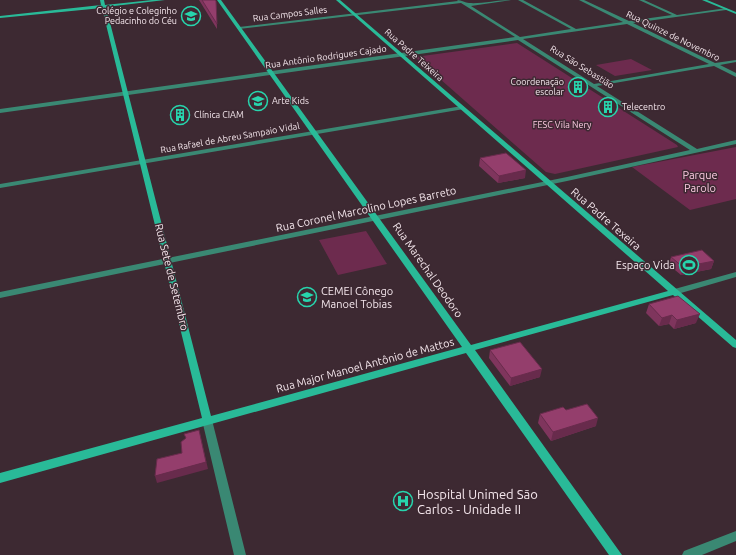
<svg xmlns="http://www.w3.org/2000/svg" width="736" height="555" font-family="Ubuntu,sans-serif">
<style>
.green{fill:#6d2b4e}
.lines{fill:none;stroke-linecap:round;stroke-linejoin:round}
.street{fill:#3a8873;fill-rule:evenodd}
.secondary{fill:#29ba98;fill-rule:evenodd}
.wall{fill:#7f355d}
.shaded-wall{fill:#682b4c}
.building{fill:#943e6c;stroke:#682b4c}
.labels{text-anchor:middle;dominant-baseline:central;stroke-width:3;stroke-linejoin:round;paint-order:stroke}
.far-poi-label{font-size:9px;fill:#f4e6ec;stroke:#3d2932;text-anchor:start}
.far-street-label{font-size:9px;fill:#f4e6ec;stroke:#3d2932}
.far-park-label{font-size:9px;fill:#fccae1;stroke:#3d2932}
.park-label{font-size:11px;fill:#fccae1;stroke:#3d2932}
.street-label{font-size:11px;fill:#f4e6ec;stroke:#3d2932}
.poi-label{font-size:11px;fill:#f4e6ec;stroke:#3d2932;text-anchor:end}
.near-poi-label{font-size:13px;fill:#f4e6ec;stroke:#3d2932;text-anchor:start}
</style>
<rect width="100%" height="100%" fill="#3d2932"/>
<path class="green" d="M517,43L677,145L678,147L555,174L546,172L415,57Z
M631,59L652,70L615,76L596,65Z
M736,147V199L690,210L632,167Z
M366,231L387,264L338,275L319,240Z"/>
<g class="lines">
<path class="street" d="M457,0C462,0 465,3 469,3C481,4 497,0 511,0L471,6L520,37L571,29L518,0H523L576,29L623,22L579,0H584L629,21L672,15L639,0H644L677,15L727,8L726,10L633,23L715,63L736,60V62L720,65L736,73V77L714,66L597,86L697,149L736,140V144L567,181L0,298V292L567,177L690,150L518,40L0,113V109L515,37L461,3L239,29L237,28L239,27L458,1ZM627,24L709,64L594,84L523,39Z
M462,106L464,107V109L0,188V184Z
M736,272V277L674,295L670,292L671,290Z
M207,416L211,417L212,420L246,555H234L202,420L203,417Z
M736,531V541L702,555H682L684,551Z"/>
<path class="secondary" d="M100,0H104L105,5L152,0H165L106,7L211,416L462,347L217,0H221L471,345L668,291L336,0H340L736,340V348L733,347L673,295L475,350L622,555H609L466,353L0,483V473L202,418L102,8L0,18V16L101,5Z
M702,0H707L736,12V14Z"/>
</g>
<path class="wall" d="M199,0H215L216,1L217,29Z
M480,158L525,178L498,183L479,166Z
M671,257L714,261L711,269L681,275L669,265Z
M649,304L696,323L674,329L669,324L659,326L646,313Z
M490,350L540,377L510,386L489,358Z
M566,410L596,426L551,441L538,423L540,414Z"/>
<path class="shaded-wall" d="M526,170L525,178L498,183L499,176Z
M714,261L711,269L681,275L683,267Z
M700,314L696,323L674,329L677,320Z
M672,315L669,324L659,326L662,318Z
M542,369L540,377L510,386L511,378Z
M598,418L596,426L551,441L553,432Z
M199,430L208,469L157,483L155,476L206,462Z"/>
<path class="building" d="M202,0H215L216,1L217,24Z
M506,153L526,170L499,176L480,158Z
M702,250L714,261L683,267L671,257Z
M678,296L700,314L677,320L672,315L662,318L649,304Z
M520,342L542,369L511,378L490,350Z
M587,404L598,418L553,432L540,414L563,407L566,410Z
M199,430L206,462L155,476L157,459L182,453L181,442L186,438L184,434Z"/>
<defs>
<symbol id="school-ring" viewBox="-11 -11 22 22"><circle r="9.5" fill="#3d2932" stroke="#27d5ad" stroke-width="1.5"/><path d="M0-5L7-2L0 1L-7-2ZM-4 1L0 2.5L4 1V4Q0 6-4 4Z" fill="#27d5ad"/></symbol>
<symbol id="building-ring" viewBox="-11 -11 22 22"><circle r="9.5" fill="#3d2932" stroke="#27d5ad" stroke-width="1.5"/><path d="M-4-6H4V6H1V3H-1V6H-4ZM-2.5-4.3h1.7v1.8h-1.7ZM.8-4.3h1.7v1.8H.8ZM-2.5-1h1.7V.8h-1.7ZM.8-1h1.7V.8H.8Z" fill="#27d5ad"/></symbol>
<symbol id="stadium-ring" viewBox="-11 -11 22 22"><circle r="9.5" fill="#3d2932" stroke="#27d5ad" stroke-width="1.5"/><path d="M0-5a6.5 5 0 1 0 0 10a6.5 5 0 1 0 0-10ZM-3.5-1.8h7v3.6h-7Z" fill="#27d5ad"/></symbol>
<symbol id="hospital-ring" viewBox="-11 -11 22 22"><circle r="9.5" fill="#3d2932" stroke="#27d5ad" stroke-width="1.5"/><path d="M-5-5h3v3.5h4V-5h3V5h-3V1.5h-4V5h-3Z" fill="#27d5ad"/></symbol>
</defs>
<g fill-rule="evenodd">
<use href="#school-ring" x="180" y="5" width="22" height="22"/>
<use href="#building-ring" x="567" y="76" width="22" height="22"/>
<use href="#school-ring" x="247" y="90" width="22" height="22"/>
<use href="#building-ring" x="597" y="96" width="22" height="22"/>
<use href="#building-ring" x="169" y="104" width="22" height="22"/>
<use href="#stadium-ring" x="678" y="254" width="22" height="22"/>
<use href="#school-ring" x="296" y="286" width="22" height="22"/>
<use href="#hospital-ring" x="392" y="490" width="22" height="22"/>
</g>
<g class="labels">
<g class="far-poi-label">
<text x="177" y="11" text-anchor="end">Colégio e Coleginho<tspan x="177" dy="10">Pedacinho do Céu</tspan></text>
<text x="564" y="82" text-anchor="end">Coordenação<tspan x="564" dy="10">escolar</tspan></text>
<text x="272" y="101">Arte Kids</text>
<text x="622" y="107">Telecentro</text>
<text x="194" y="115">Clínica CIAM</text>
</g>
<g class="far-street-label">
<text transform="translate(290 14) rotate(-7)">Rua Campos Salles</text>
<text transform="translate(673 36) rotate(26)">Rua Quinze de Novembro</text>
<text transform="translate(414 55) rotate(41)">Rua Padre Teixeira</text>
<text transform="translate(326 57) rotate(-8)">Rua Antônio Rodrigues Cajado</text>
<text transform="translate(582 67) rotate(32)">Rua São Sebastião</text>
<text transform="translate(230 138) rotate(-10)">Rua Rafael de Abreu Sampaio Vidal</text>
</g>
<g class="far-park-label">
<text x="562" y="125">FESC Vila Nery</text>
</g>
<g class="park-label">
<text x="700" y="175">Parque<tspan x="700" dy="13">Parolo</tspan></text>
</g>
<g class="street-label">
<text transform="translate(366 209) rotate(-12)">Rua Coronel Marcolino Lopes Barreto</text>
<text transform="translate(606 219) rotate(41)">Rua Padre Texeira</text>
<text transform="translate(428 270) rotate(55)">Rua Marechal Deodoro</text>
<text transform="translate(172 277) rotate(76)">Rua Sete de Setembro</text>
<text transform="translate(365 365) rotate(-15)">Rua Major Manoel Antônio de Mattos</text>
</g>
<g class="poi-label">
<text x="675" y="265">Espaço Vida</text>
<text x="321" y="291" text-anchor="start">CEMEI Cônego<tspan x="321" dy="13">Manoel Tobias</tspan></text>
</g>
<g class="near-poi-label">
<text x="417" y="494">Hospital Unimed São<tspan x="417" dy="15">Carlos - Unidade II</tspan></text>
</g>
</g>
</svg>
